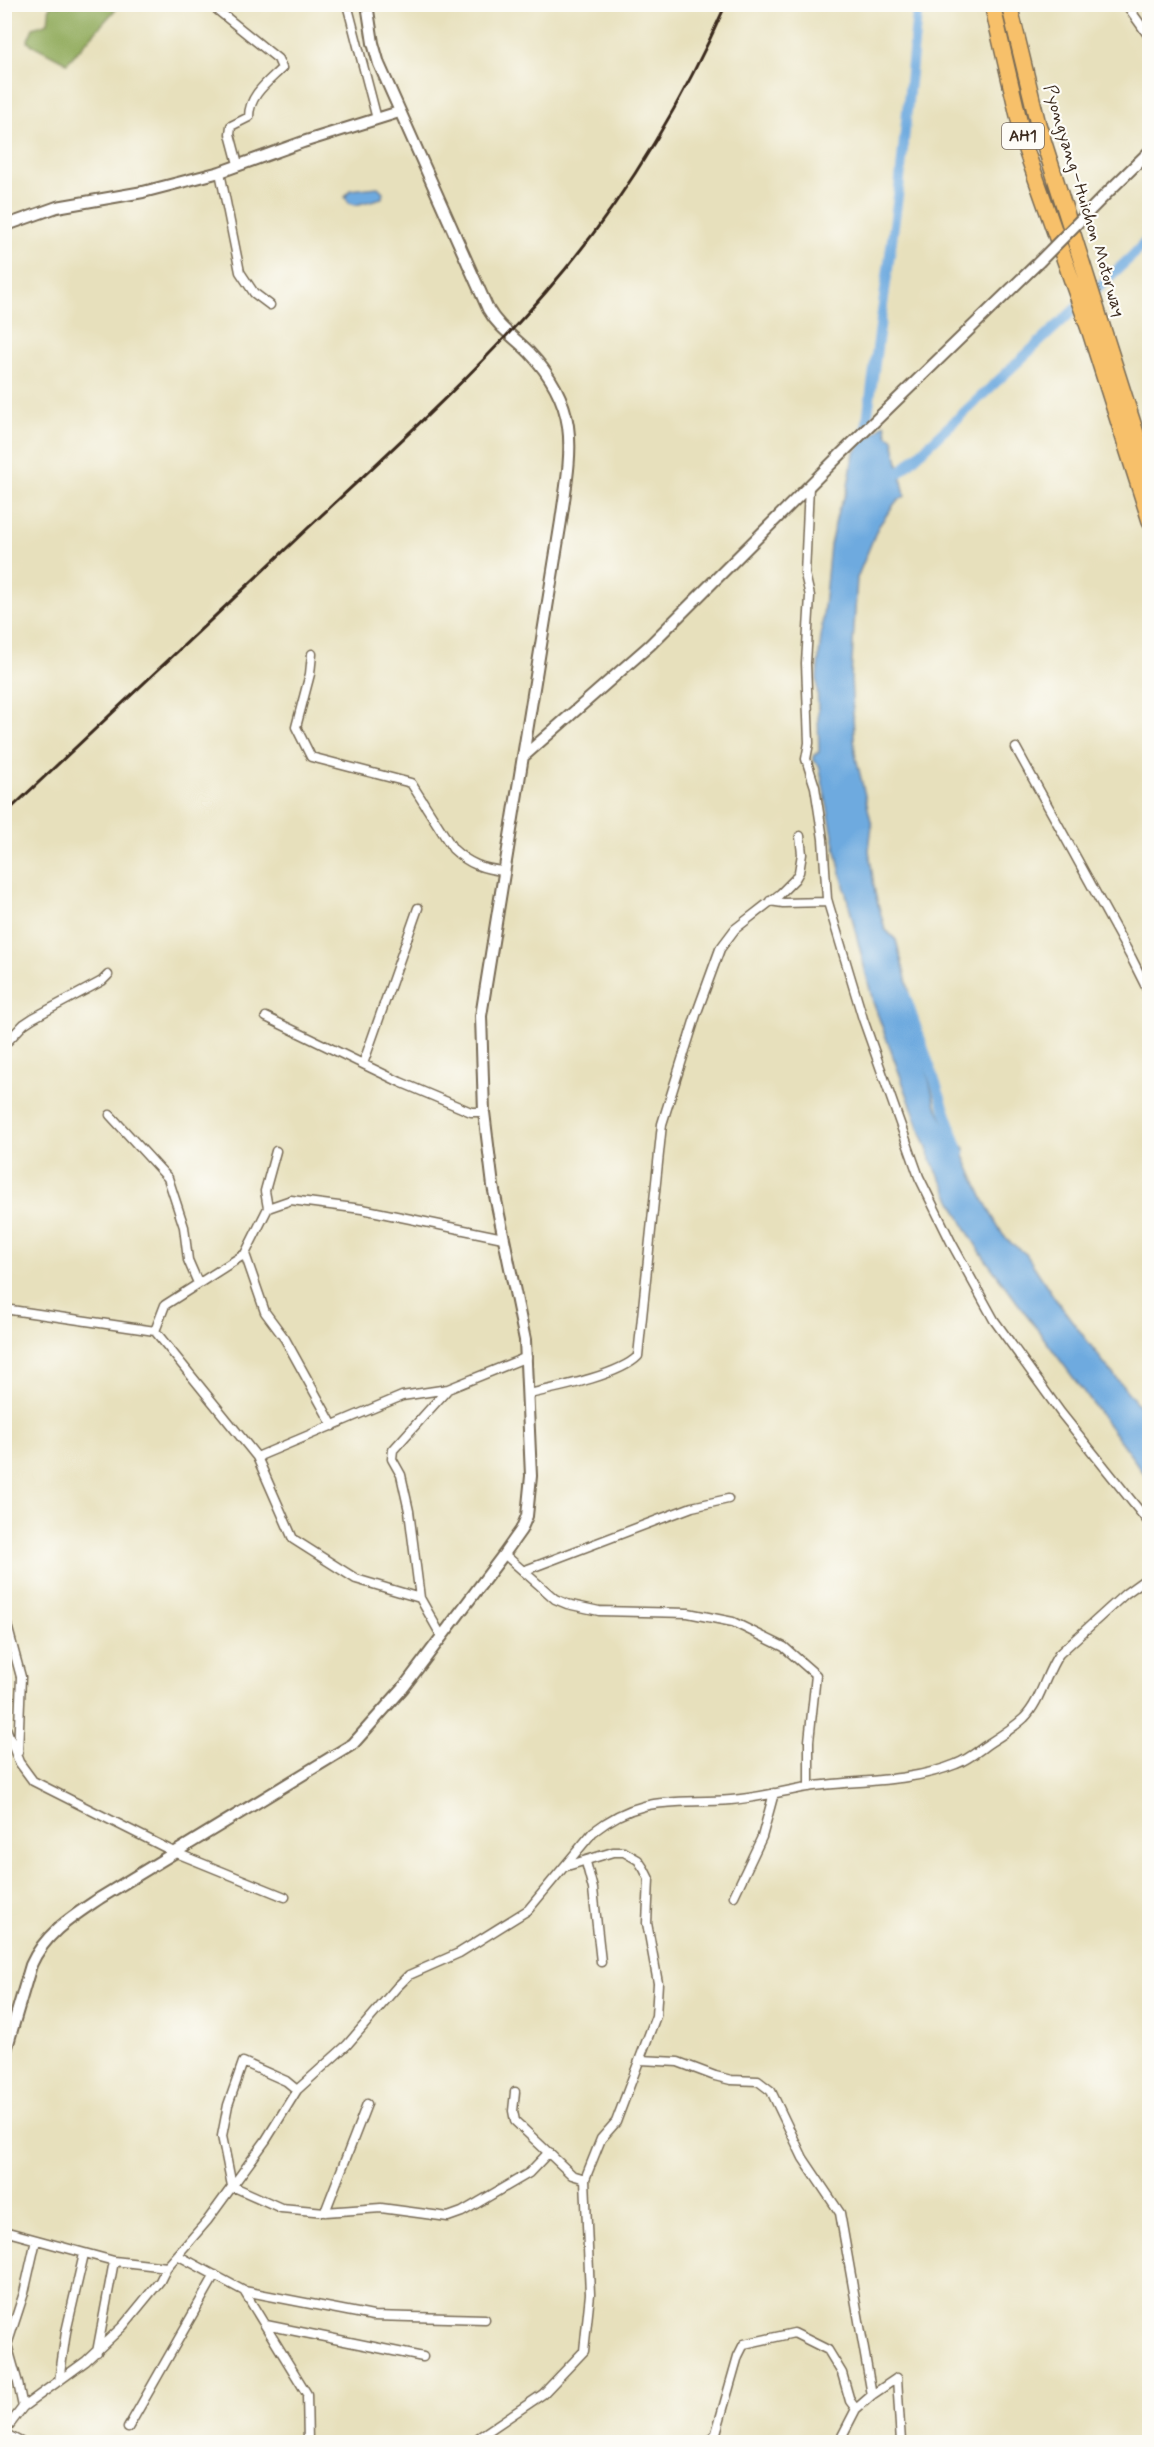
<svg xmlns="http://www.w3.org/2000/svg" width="1154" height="2447" font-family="Mynerve,sans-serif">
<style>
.forest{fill:#92ac5d;stroke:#666b3e;stroke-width:1.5}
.water{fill:#6eaadf;stroke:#546a7e;stroke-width:1.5}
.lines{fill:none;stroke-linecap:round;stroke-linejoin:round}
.canal{stroke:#6eaadf;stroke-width:10}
.minor-casing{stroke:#776a55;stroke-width:11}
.tertiary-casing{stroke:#776a55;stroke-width:14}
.motorway-casing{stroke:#776a55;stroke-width:18}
.minor{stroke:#fff;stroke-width:8}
.tertiary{stroke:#fff;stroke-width:10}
.motorway{stroke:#f7c06b;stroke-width:15}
.rail{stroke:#3b2a1e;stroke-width:3}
.tertiary-bridge-casing{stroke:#776a55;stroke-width:14;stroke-linecap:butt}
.tertiary-bridge{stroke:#fff;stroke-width:10}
.labels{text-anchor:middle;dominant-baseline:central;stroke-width:4.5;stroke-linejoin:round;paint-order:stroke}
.shield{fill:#fdfcf7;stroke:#75695f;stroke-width:1.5}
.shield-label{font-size:16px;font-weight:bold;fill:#3b2a1e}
.street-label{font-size:18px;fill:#3b2a1e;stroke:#fdfcf7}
</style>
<rect width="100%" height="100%" fill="#fdfcf7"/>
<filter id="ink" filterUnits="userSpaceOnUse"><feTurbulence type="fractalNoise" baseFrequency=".0167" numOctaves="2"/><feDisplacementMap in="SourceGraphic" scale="12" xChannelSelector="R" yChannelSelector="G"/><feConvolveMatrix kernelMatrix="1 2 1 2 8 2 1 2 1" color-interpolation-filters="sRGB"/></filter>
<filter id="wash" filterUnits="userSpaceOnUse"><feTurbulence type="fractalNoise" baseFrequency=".008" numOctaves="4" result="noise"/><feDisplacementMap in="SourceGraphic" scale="24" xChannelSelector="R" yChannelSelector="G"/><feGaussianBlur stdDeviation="1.35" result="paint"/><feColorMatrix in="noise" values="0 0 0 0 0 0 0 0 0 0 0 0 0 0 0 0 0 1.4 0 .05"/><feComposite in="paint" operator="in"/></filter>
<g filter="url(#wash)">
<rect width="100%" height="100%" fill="#e7e0bc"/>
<path class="forest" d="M50,5H114L115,10L67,63L27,42L33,28L48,23Z"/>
<path class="water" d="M378,187L383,192L382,198L356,205L349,203L345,197L350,190Z
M885,423L887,434L893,439L905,496L895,503L878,527L857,578L851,678L855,753L872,825L869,850L875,893L885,929L896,940L909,990V1011L912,1027L922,1051L935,1103L953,1138L965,1148L964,1156L984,1201L1003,1235L1011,1243L1026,1254L1054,1297L1104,1363L1149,1418V1480L983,1256L967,1231L932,1162L873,1002L839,865L819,765L814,761V755L819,752L817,677L830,545L838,511L847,491L854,453Z"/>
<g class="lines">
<path class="canal" d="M862,457L899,189L918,4
M890,481L1131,257L1150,237
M904,992L960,1153"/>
</g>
</g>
<g filter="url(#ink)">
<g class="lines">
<defs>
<path id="minor" d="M210,4L278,59L282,68C268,82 249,95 249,117L231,126L230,134L238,164
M347,4L377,119
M1126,4L1150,38
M220,172L240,272L254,293L270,305
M809,486L805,574L810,596L806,663L809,743L806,759L815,787L823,839L827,899L863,1019L919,1177L951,1242L994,1320L1061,1413L1150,1524
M312,654L310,674L296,727L311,757L411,783L453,849C469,864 483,869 504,871
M1016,748L1132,959L1150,995
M770,901L783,903L828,902
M266,1017L400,1082L471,1112H484
M4,1045L24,1024L33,1018L102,981L108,975
M363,1064L418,908
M110,1115L168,1178L184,1227L188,1260L198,1283
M268,1208L291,1200L362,1209L503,1238
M245,1254L265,1312L285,1339L333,1426
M4,1309L155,1331L257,1457L293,1539L356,1579L420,1598L442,1637
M155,1331L165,1305L245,1254L268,1208L265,1191L276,1151
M529,1394C556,1388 620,1375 638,1356L662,1124L696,1015L720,949L735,929L780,894L795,879L799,872L802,854L800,836
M257,1457L402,1396L448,1389L527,1357
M504,1554L555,1599L567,1604L599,1611L688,1613L733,1622L784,1647L816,1675L809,1741V1787
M523,1571L692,1507L728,1499
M420,1598L409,1511L401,1475L392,1459L393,1450L448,1389
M4,1614L21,1677L18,1752
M4,1723L19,1762L33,1781L174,1852L285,1897
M586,1862L593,1889L601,1962
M734,1896L762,1837L774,1793
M641,2060L678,2062L715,2076L731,2080L758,2081L771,2091L803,2158L840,2213L872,2395
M297,2090L286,2081L243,2062L228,2105L222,2136L232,2186L281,2208L325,2212L381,2208L448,2217L462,2212L529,2173L549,2152
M515,2092L513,2111L515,2121L572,2175L585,2179
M325,2212L367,2104
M4,2231L114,2261L167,2267
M179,2256L244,2291L307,2394L308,2442
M244,2291L373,2316L485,2319
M266,2325L423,2357
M6,2341L18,2383L23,2407
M7,2345L24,2293L36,2240
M97,2352L114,2261
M897,2378L901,2442
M59,2381L66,2332L84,2254
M128,2428L215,2275
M4,2432L23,2407L86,2361L123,2326L160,2281L167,2267L207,2221L266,2140L297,2090L347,2045L397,1987L409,1975L459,1953L528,1910L593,1832C641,1794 675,1804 731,1800C757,1798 783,1791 808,1787C856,1780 910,1783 956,1764C969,1759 979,1750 991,1742C1002,1735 1014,1727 1024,1718C1041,1701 1045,1674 1059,1654L1125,1594L1150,1576
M4,2433L21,2442
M478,2438L543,2394L584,2351L590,2294L585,2179L601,2139L616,2122L656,2016L658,1983L647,1923L649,1879L644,1869L638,1860L624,1852H613L567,1866
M709,2442L716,2433L738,2356L744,2344L794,2333L828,2350L842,2373L850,2401L856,2409L872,2395L897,2378
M839,2442L856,2409"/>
<path id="tertiary" d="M1111,189L1150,151
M4,226L57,207L143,192L220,172L303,142L399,112
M525,755L650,645L841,454L1039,262
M4,2057L31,1965C45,1933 72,1917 100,1898L353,1744L403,1688L504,1554L521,1530L527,1516L531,1476L525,1340L493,1186L484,1112L481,1016L561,521C571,451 582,408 529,352C514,337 498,327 488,309L379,64L373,43L367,4"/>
<path id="motorway" d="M992,4L1026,150L1090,332L1150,521
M1009,4L1038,124L1150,477"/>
</defs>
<use href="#minor" class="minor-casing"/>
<use href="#tertiary" class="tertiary-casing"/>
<use href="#motorway" class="motorway-casing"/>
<use href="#minor" class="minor"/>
<use href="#tertiary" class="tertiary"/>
<use href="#motorway" class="motorway"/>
<path class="rail" d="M4,815C106,719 207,624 308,528C389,452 473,376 546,292C621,206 680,108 726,4"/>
<defs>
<path id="tertiary-bridge" d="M1039,262L1111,189"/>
</defs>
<use href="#tertiary-bridge" class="tertiary-bridge-casing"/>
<use href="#tertiary-bridge" class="tertiary-bridge"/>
</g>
</g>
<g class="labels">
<rect class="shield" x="1002" y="123" width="42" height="26" rx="4.5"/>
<g class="shield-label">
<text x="1023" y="136">AH1</text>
</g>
<g class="street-label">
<text transform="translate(1084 201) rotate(73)">Pyongyang–Huichon Motorway</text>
</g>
</g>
<rect width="1154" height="2447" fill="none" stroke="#fdfcf7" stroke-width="24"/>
</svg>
